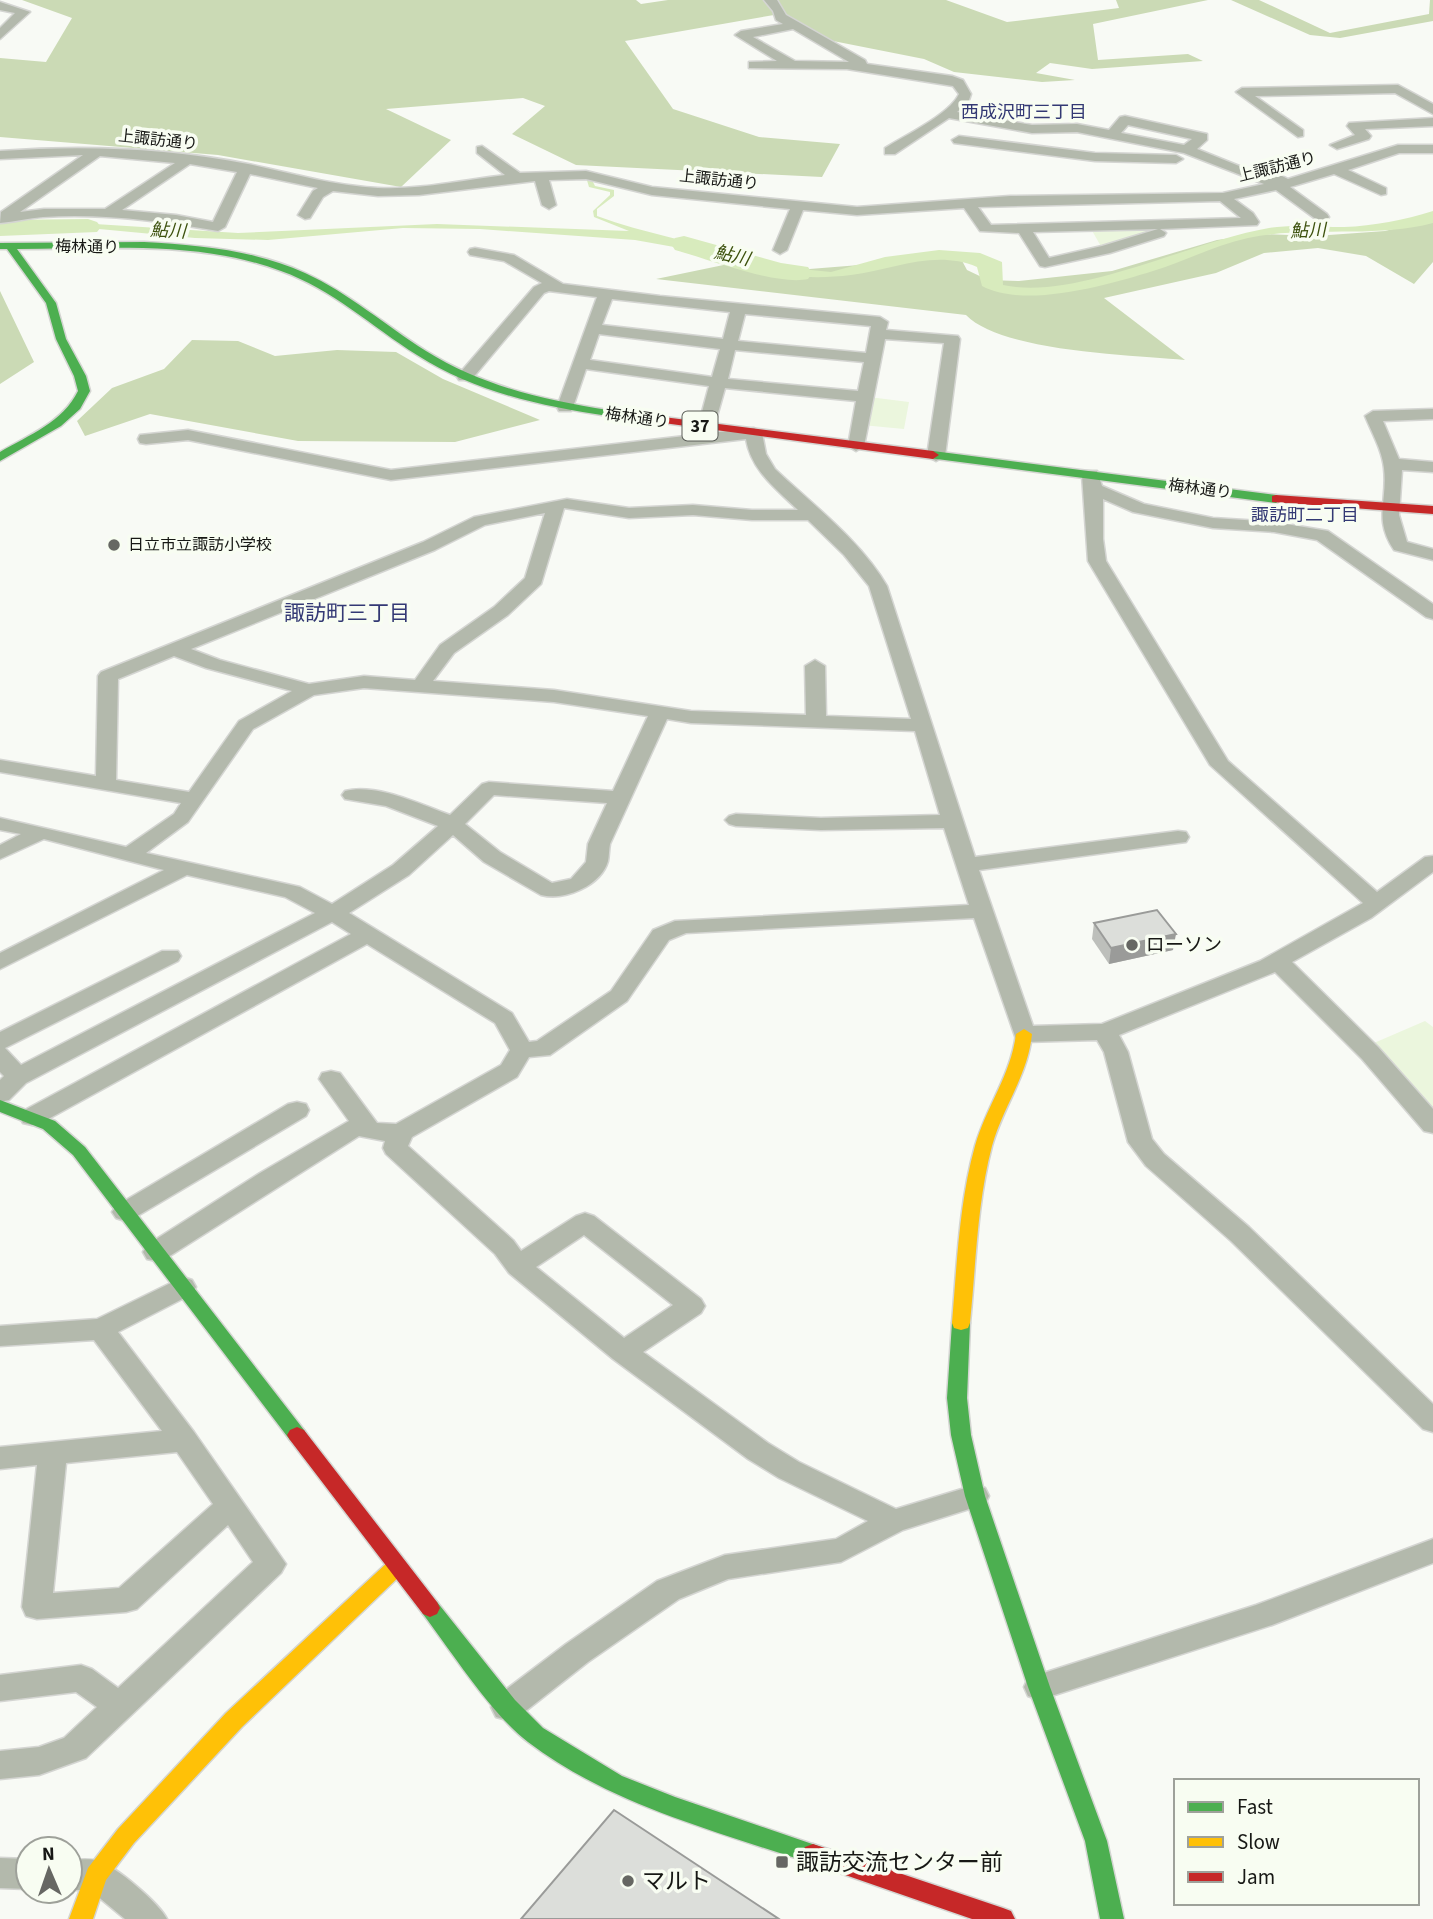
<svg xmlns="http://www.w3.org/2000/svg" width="1433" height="1919" font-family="'Source Sans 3','Noto Sans JP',sans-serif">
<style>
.green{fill:#ebf6dd}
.forest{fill:#cbdab5}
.water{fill:#d8ebbd}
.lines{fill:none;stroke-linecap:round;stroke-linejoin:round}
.river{fill:#d8ebbd;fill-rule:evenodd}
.street-casing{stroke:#d4d5d2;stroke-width:3}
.fast-casing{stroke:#d4d5d2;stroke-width:3}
.slow-casing{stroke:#d4d5d2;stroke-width:3}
.jam-casing{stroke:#d4d5d2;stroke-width:3}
.street{fill:#b3b9ac;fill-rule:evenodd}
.fast{fill:#4caf50;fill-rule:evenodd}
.slow{fill:#ffc107;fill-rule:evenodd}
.jam{fill:#c62828;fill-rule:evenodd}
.wall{fill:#bdbfbb}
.shaded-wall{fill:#9a9b99}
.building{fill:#dcdeda;stroke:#9a9b99;stroke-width:2}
.poi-dot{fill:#666763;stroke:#f8fdf2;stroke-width:2.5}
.labels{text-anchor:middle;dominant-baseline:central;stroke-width:7;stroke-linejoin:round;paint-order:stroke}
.far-street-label{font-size:16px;fill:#171815;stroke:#f8fdf2}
.far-poi-label{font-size:16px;fill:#171815;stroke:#f8fdf2;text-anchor:start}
.far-neighbourhood-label{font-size:18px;fill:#333974;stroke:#f8fdf2}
.far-water-label{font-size:18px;font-style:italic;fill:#3d520e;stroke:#f8fdf2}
.shield{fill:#f8fdf2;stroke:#5a5d57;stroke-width:2}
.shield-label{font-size:18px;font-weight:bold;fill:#171815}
.poi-label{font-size:19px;fill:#171815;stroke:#f8fdf2;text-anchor:start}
.neighbourhood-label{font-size:21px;fill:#333974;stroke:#f8fdf2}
.near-poi-label{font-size:23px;fill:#171815;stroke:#f8fdf2;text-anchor:start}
</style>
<rect width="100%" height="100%" fill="#f8faf5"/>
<path class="green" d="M1161,225L1163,232L1103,250L1090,227Z
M869,397L909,402L904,429L862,425Z
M1425,1021L1433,1027V1117L1367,1046Z"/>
<path class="forest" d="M22,0H636L641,4L668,0H946L1007,22L1119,8L1116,0H1208L1093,24L1098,60L1188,54L1203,61L1092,69L1050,63L1036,73L1075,80L1042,82L954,72L924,59L823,39L774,15L625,41L673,109L759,137L840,144L822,177L576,165L512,134L545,106L523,98L386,109L451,140L401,187L218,155L0,137V58L46,62L72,18Z
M1231,0H1259L1330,33L1429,14L1430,0H1433V21L1340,38L1310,35Z
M1433,219V262L1414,284L1366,256L1318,248L1264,253L1216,273L1104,298L1185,360C1132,355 1002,352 966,315L656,279L738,262L797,270L960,257L967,270L988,280L1019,281L1112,271L1217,240L1261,234L1315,236L1385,231Z
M0,291L34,362L0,384Z
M192,340L238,341L275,356L337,350L396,352L443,379L540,420L455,442L298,441L150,414L85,436L77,421L112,388L164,369Z"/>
<path class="water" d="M586,177L591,178L595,186L614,190V196L597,209V216C646,234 696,242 746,257L725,262L691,250L635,240L480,229L403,228L268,240L195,238L99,229H35L32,223L63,222L238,233L437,224L629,231L594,217L593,211L610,195V192L589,187Z
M1433,211V223C1372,239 1310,225 1248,238C1216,245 1185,261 1153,271C1108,285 1025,309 982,286L977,267C934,249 894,270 851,275C812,280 772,276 734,265L757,260L781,267L831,272L885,257L939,250L980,253L1002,262L1003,285C1077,301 1191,241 1269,228C1293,224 1319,227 1344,227C1374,226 1404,220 1433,211Z"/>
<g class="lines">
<path class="river" d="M88,219L97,222L101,227L97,232L0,236V220Z
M684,236L781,263L808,267L812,273L808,279C777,286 708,259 675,250L671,244L675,238Z"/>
<defs>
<path id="street" d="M764,0H777L786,15L865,60L867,64L952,76L963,80L971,94L968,103L957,112L1032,125L1077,124L1109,130L1120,117L1125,116L1207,134V140L1197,149L1264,176H1282L1288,179L1398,145H1433V153H1399L1348,170L1386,188V194L1381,195L1334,174L1290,187L1327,214L1329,217L1327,220H1317L1276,190L1234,199L1253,213L1259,222L1257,225L1160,229L1166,233L1164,236L1110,253L1045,267L1040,266L1019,233L980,231L964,208L857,215L803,210L787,250L780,254L773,250L790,209L652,195L586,179L549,180L556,205L549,209L542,205L535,181L419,195L378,196L333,191L323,197L310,218L305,219L298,215L313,191L318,188L250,174L225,227L218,231C161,221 101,213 43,217C29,218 14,222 0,223L1,212L83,155L0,159V151C83,145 167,148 248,164C290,173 334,186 378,188C421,190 463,180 505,175L477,153V147L482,146L520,173L586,171L652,187L857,207L1010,196L1223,193L1264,184L1184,153L1077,132L1032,133L949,118L895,154H885V148C904,136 950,114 959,94L953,86L847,69L749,68V62L777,61L735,35L741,31L783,24L776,20L773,11ZM793,29L849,62L795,61L753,37ZM1128,125L1192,139L1184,145L1121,133ZM100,156L175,163L105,209H44L20,212ZM190,164L237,172L213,222L176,215L122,210ZM1220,201L1241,218L991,225L978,207ZM1158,229L1102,246L1049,258L1033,232Z
M0,2L30,12L0,39V28L15,13L0,10Z
M1398,85L1433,104V114L1395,93L1255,96L1303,130V136L1298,137L1236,92L1242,88Z
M1433,118V126L1365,129L1371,136L1369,139L1337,149L1330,145L1355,135L1347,126L1349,123Z
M959,136L1095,153L1176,155L1183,159L1176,163L1095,161L954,143L952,140Z
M475,248L514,255L563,284L660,296L880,317L888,322L886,330L958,336L960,339L945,456L936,461L927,456L944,343L885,339L864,446L856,451L848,446L856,401L725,388L714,427L706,432L698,427L709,386L586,369L573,407L571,411H559L557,407L597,297L549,291L544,293L471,380H459L457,377L459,374L534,287L542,283L504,261L470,255L468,252L470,249ZM612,299L730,312L723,339L602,325ZM745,314L871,326L866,353L738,341ZM599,334L720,349L712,377L590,360ZM735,350L864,362L858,391L728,379Z
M1433,409V419L1383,421L1399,459L1433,462V472L1402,470L1399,515L1407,542L1433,549V560L1394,550C1373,519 1388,501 1384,468C1382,450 1372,433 1365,416L1373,411Z
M754,428L762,433L766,454L775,469C813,505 861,541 887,586L975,857L1178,831L1186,832L1189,837L1186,842L1178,843L979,870L1033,1026L1102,1024L1260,961L1363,903L1210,765L1088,561L1082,475L1085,471H1097L1102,486L1144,504L1213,518L1274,522L1328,531L1433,604V619L1426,617L1317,540L1274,532L1213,528L1133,512L1103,499V539L1106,561L1228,761L1377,892L1425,857L1433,856V872L1371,918L1292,962L1378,1047L1433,1109V1133L1424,1131L1362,1059L1275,972L1119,1035L1128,1052L1152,1139L1164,1154L1249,1227L1433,1404V1432L1423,1429L1231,1241L1146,1166L1128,1142L1104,1052L1097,1040L1024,1042L1016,1039L974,918L686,933L669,940L627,1001L550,1055L529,1057L517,1077L412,1137L408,1146L513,1240L521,1251L576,1216L585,1213L594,1216L701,1299L705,1306L701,1313L643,1352L768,1443L799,1462L896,1509L975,1485L985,1488L989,1496L985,1504L903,1530L841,1562L728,1579L679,1599L588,1662L518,1717L507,1720L496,1717L491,1707L496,1697L566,1644L657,1581L725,1555L836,1539L868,1521L779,1478L748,1459L613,1359L509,1273L495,1254L386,1154L383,1148L385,1141L359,1136L165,1259L156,1261L147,1259L143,1252L147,1245L260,1173L349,1121L319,1079L322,1073L331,1071L340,1073L377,1123L396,1124L501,1065L510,1050L495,1023L367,944L41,1123L32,1125L23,1123L20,1117L23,1111L351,934L332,922L26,1083L9,1100L0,1102V1080L4,1076L0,1072V1032L162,951H178L181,956L178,961L5,1048L21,1065L315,913L285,897L187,875L0,969V953L164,870L44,839L0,859V845L21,834L0,830V818L126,847L174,814L181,803L0,772V760L96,776L98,676L101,672L423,542L474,517L567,499L629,508L693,505L752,510H798C776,489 751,470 746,439L391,480L188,440L146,444L140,443L138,439L140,435L188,430L391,470ZM564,508L629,518L693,515L752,520H808L844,555L869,586L911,719L826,716L825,666L815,660L805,666L806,715L691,711L554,690L433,681L454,653L508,615L541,584ZM545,513L525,578L494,607L440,645L415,680L364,676L309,684L220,660L191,649L435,550L485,525ZM174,656L206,668L292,691L239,721L189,792L116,780L118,679ZM364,688L554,702L648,716L613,791L489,782L482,784L450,815C420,804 376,783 345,791L342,795L345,799L386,806L438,826L393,865L332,904L300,887L146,853L188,822L253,729L314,695ZM667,719L691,723L915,731L940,815L821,818L736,814L729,816L725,820L729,824L736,826L821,830L944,828L969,905L675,921L653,930L611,991L537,1041L529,1042L512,1013L349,913L409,875L453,835L484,862L541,895C564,901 601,886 608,861C609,856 609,849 610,844ZM494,795L607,803L588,844L586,862L571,879L552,883L500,852L465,824ZM584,1235L673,1305L624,1338L536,1267Z
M297,1102L306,1104L309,1110L306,1116L134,1218L125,1221L116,1218L112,1212L116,1206L288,1104Z
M183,1277L192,1280L196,1287L192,1294L118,1332L194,1432L286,1564L281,1573L86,1758L39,1775L0,1779V1751L39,1747L64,1738L97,1707L76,1692L0,1701V1675L81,1665L92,1669L118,1688L253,1562L228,1525L137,1609L126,1612L37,1619L26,1616L22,1607L37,1465L0,1469V1447L162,1431L94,1340L0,1346V1326L97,1319ZM177,1452L213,1504L119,1588L53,1593L66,1463Z
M1433,1539V1563L1272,1625L1039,1700L1028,1696L1024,1687L1028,1678L1256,1605Z
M0,1858L28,1859V1889L0,1888Z
M70,1860C79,1860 90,1858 98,1861C116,1866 159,1903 167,1919H125L90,1890H70Z"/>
<path id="fast" d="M144,242C198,245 255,250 305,273C349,293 386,326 426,351C482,386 544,400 608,410L614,413L608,416C541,406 475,392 417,355C372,327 332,289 281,271C198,240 105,249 17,249L56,303L66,339L86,376L90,391L80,409L61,426L0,461V452C29,435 63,422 78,391L74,376L56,339L46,303L7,249H0V243Z
M933,451L1276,495L1282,499L1276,503L929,458V452Z
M0,1100L55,1121L85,1147L304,1430L307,1435L304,1440L297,1443L290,1440L73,1155L43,1129L0,1112Z
M961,1316L968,1318L970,1323L967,1398L971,1435L985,1496L1050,1687L1107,1841L1124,1919H1100L1085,1841L1028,1687L965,1496L951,1435L947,1398L952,1323L954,1318Z
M430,1599L437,1602L515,1700L543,1728L622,1776L675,1797L821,1847L824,1854L821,1861L813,1864C716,1831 611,1805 528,1742C492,1715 451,1651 423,1614L420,1608L423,1602Z"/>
<path id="slow" d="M1024,1029L1032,1034C1028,1075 1003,1107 992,1146C977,1203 976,1264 970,1323L968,1328L961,1330L954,1328L952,1323C957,1264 959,1203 975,1146C986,1107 1011,1075 1016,1034Z
M397,1558L404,1560L407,1566L404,1572L242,1727L134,1843L106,1880L93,1919H69L88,1868L118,1829L226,1713L390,1560Z"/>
<path id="jam" d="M608,410L933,451L939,455L933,459L604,415V411Z
M1276,495L1433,506V514L1272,502V496Z
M297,1427L304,1430L437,1602L440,1608L437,1614L430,1617L423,1614L290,1440L287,1435L290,1430Z
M813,1844L1003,1908L1011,1911L1015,1919H972L805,1861L802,1854L805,1847Z"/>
</defs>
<use href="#street" class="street-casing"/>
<use href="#fast" class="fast-casing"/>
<use href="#slow" class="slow-casing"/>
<use href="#jam" class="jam-casing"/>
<use href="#street" class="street"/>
<use href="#fast" class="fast"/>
<use href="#slow" class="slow"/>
<use href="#jam" class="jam"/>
</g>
<path class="wall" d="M1094,923L1173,950L1109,964L1092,939Z"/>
<path class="shaded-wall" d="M1176,934L1173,950L1109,964L1111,948Z"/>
<path class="building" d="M1157,910L1176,934L1111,948L1094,923Z
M614,1810L779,1919H521Z"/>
<g class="poi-dot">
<circle cx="114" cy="545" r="7"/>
<circle cx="1132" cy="945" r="7"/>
<rect x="775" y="1855" width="14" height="14" rx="3.5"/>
<circle cx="628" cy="1881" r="7"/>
</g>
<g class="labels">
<g class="far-street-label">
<text transform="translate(158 140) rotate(6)">上諏訪通り</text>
<text transform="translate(1277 167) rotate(-14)">上諏訪通り</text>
<text transform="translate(719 180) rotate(6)">上諏訪通り</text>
<text transform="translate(87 247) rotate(1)">梅林通り</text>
<text transform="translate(637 418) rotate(8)">梅林通り</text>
<text transform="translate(1200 489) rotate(7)">梅林通り</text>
</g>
<g class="far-poi-label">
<text x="128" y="545">日立市立諏訪小学校</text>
</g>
<g class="far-neighbourhood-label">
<text x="1024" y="112">西成沢町三丁目</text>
<text x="1305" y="515">諏訪町二丁目</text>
</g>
<g class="far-water-label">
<text transform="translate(168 231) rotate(3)">鮎川</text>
<text transform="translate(1308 231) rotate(-2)">鮎川</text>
<text transform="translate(732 256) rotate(13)">鮎川</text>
</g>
<rect class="shield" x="682.5" y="411.5" width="35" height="29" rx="5"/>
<g class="shield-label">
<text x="700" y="426">37</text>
</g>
<g class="poi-label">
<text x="1146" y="945">ローソン</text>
</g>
<g class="neighbourhood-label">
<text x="347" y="613">諏訪町三丁目</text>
</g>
<g class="near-poi-label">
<text x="796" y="1862">諏訪交流センター前</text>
<text x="642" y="1881">マルト</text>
</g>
</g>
<rect x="1174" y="1779" width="245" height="126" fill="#f8fdf2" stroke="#9ea19a" stroke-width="2"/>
<rect x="1188" y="1802" width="35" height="10" fill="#4caf50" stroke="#9ea19a" stroke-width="2"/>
<text x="1237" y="1814" font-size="21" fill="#171815">Fast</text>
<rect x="1188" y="1837" width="35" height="10" fill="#ffc107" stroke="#9ea19a" stroke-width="2"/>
<text x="1237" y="1849" font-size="21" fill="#171815">Slow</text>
<rect x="1188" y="1872" width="35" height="10" fill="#c62828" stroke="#9ea19a" stroke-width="2"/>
<text x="1237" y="1884" font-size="21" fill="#171815">Jam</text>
<g transform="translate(49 1870) rotate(358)"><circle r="33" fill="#f8fdf2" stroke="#9ea19a" stroke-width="2"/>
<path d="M0-5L12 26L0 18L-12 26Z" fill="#666763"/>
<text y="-10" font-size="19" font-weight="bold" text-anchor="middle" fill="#171815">N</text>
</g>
</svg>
